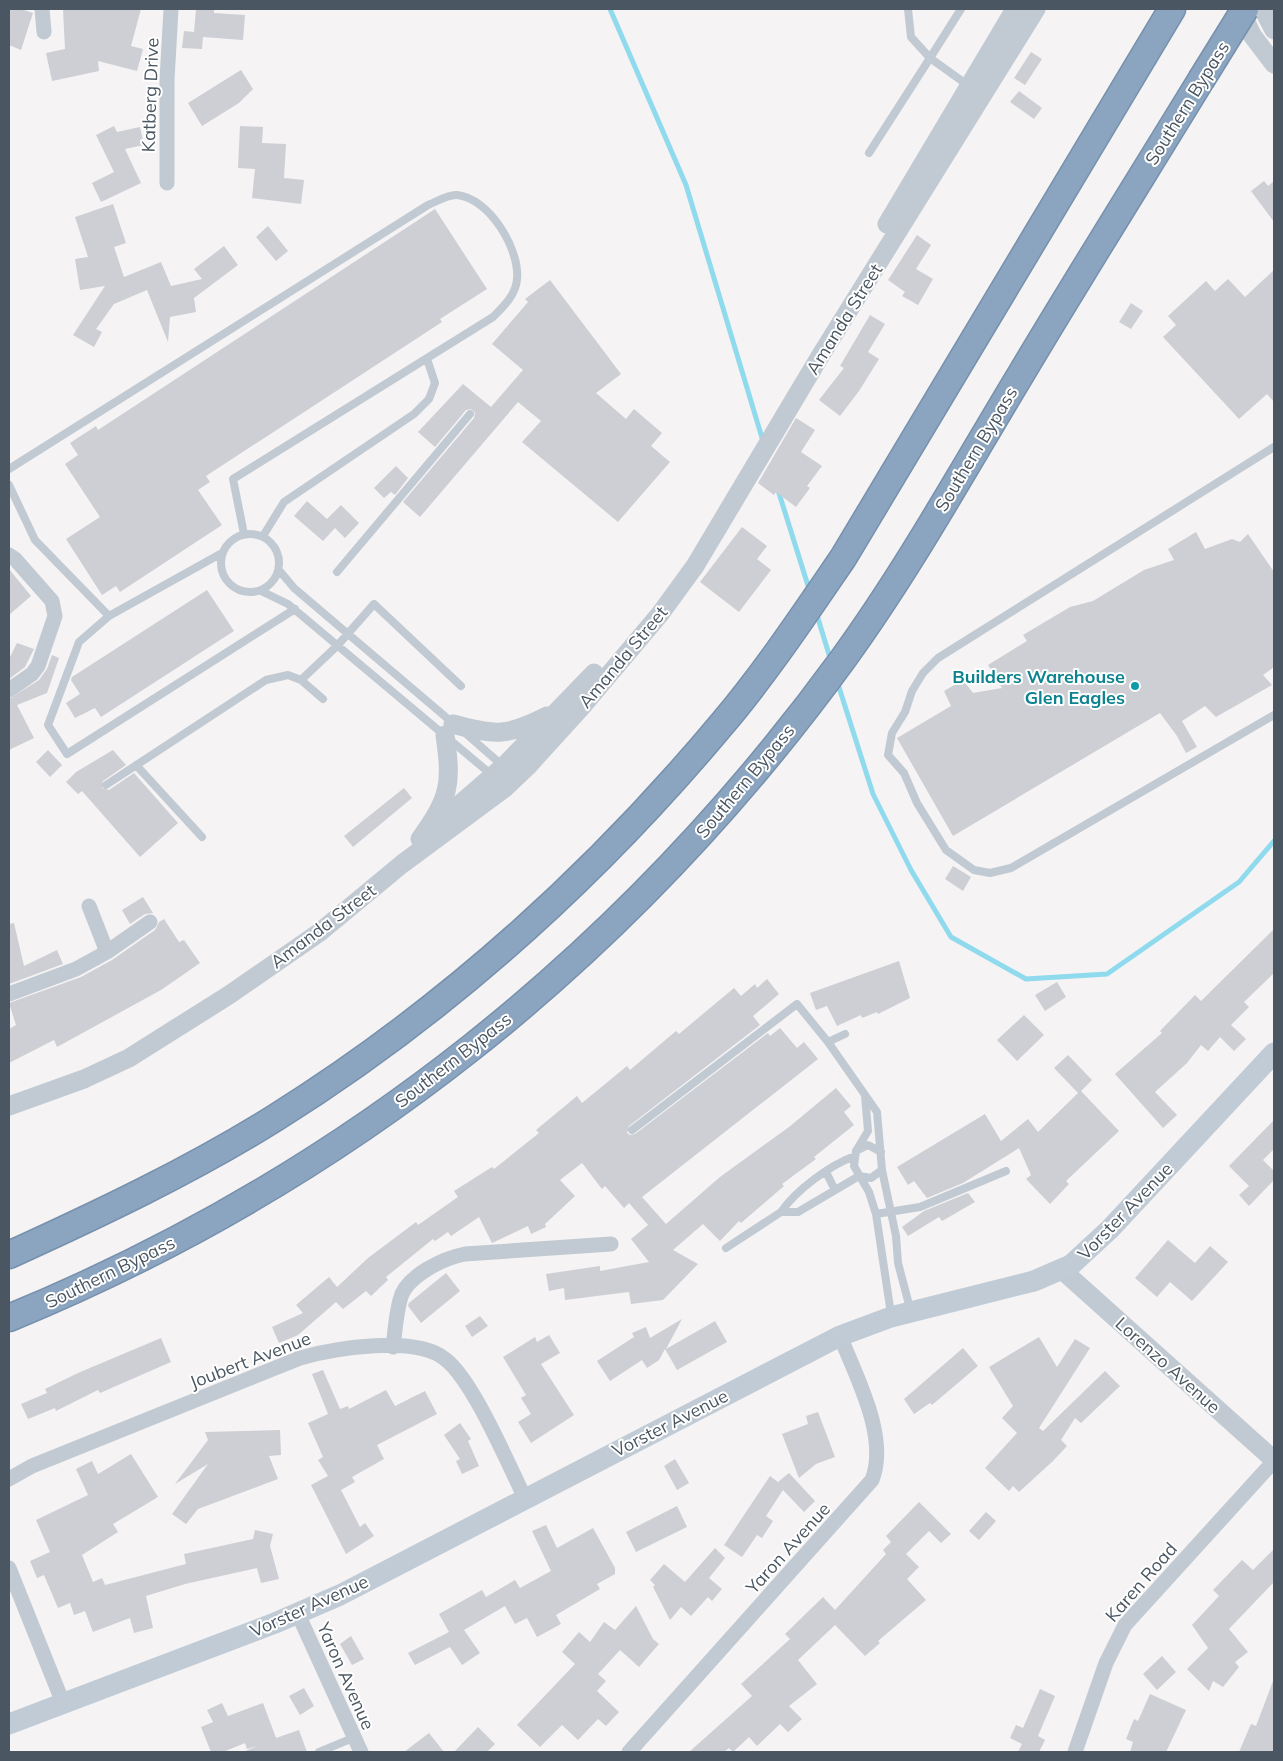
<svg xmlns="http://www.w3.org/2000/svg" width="1283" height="1761" font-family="Mulish,sans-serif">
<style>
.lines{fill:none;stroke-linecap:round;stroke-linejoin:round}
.stream{stroke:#90daee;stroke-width:5}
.building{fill:#cdcfd5}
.motorway-casing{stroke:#7690ad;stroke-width:29}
.service{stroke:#c1cad2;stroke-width:8}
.minor{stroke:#c1cad2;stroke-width:15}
.tertiary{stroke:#c1cad2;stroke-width:19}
.secondary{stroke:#c1cbd6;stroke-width:21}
.motorway{stroke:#8ba5c1;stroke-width:26}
.motorway-bridge-casing{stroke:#7690ad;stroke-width:29;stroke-linecap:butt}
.motorway-bridge{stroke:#8ba5c1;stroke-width:26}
.culture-dot{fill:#0f9aa8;stroke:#fff;stroke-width:2}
.labels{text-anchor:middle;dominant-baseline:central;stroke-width:4;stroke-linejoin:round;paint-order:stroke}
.street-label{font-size:18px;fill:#4a5661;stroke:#fff}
.culture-label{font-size:18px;font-weight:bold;fill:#0d838f;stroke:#fff;text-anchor:end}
</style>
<rect width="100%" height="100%" fill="#f5f3f3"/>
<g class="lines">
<path class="stream" d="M610,9L686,185L763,441
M778,490L810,592
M816,612L831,661
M837,681L873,794L911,870L951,937L1026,979L1107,974L1239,882L1274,841"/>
</g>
<path class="building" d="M9,9H21L33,13L21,50L9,45Z
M63,9H141L131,46L143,49L137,71L98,61L99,71L52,81L46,53L65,49Z
M196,9H214V13L245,15L243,40L203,37L202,49L182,48L184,31L194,32Z
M1031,52L1042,59L1025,85L1014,78Z
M241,70L253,89L239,103L202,126L188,103Z
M1019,91L1042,108L1034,119L1010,102Z
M114,126L117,132L140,127L144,145L125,149L141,183L101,202L92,183L114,172L96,135Z
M240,126L263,127L262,143L286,144L284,178L304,180L301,204L252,198L255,169L238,168Z
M1264,181L1268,186L1274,181V222L1251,191Z
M113,204L126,243L114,247L124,277L161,262L171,286L202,279L194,269L224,246L238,265L194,298L196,312L170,317L168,342L147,290L114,304L96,329L102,332L94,347L73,335L105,286L80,290L75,259L88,257L75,217Z
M435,209L487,289L440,319L442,322L206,476L210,482L198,490L222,525L120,592L116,586L102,595L66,539L100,517L65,464L78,455L70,443L96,426L98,430Z
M268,226L288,251L276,261L256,237Z
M917,235L931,245L916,269L933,279L918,305L902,296L905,292L888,280Z
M1274,270V402L1267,394L1239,419L1163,337L1176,325L1168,316L1206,281L1215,291L1228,279L1245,297Z
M550,280L621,374L596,393L626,419L634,409L662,433L651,446L670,462L618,522L522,442L541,421L518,402L420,517L403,502L474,418L475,413L471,409L466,410L435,447L418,432L463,384L491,407L523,370L492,344L528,302L525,299Z
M1131,303L1143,311L1131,329L1119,322Z
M870,315L885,324L868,352L879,359L859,391L840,416L819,400L844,368L840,366Z
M796,418L815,430L801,452L822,466L807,486L810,488L796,507L776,492L774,495L758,483Z
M396,466L408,478L395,495L391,492L384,498L374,488Z
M307,501L327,519L341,505L359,523L345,538L335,528L323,541L294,516Z
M742,527L767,546L757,559L771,570L739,612L700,582Z
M1196,532L1205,549L1232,539L1240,542L1248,534L1274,572V667L1263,675L1272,685L1216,717L1205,706L1182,721L1197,747L1186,753L1177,736L1160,713L953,836L897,738L951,706L944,691L963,680L973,693L1002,688L988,665L1027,641L1023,635L1070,607L1093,601L1144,570L1174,560L1168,549Z
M9,569L31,596L9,615Z
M207,590L234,631L101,717L95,708L75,718L66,703L80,694L71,680L72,677Z
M17,643L34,649L25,667L9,679V659Z
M52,655L59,658L47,693L17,705L34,738L9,750V699L39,680L47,669Z
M48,750L62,765L50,777L36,762Z
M113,750L126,765L103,781L102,788L109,790L134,773L178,823L140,857L82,791L78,794L66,782L76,772Z
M404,788L412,798L353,847L344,836Z
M953,866L971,877L963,891L945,879Z
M143,897L153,913L145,914L130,924L122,910Z
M164,919L179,942L184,940L200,963L161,990L57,1047L54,1040L9,1063V1029L16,1025L9,1003L81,977L112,960L155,930L159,922Z
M14,923L24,966L57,950L63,964L9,984V924Z
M1274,929V973L1244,1002L1249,1007L1231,1025L1246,1039L1234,1051L1220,1037L1208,1051L1201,1045L1187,1063L1155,1092L1177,1115L1163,1128L1115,1074L1162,1033L1160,1031L1195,995L1201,1001Z
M899,961L910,998L878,1014L877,1012L862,1018L861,1015L837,1026L827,1006L816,1010L810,993Z
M767,979L779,994L753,1016L760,1025L629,1126L627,1133L630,1135L635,1134L768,1033L770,1036L780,1028L797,1048L804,1042L818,1059L642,1197L666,1224L720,1177L789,1127L836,1088L851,1106L844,1112L854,1125L814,1157L816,1159L782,1184L784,1186L741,1223L739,1221L720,1241L703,1224L673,1250L698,1264L663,1300L631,1304L629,1292L565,1300L564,1288L549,1291L546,1274L600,1266V1271L649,1262L631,1239L648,1225L629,1203L624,1208L605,1186L602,1189L582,1163L560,1180L575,1196L545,1224L546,1227L531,1234L528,1226L492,1243L479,1217L451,1236L448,1232L435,1241L433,1239L386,1277L388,1280L371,1296L366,1291L343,1309L336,1302L298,1335L279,1343L272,1327L303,1313L296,1305L329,1277L337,1287L368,1258L416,1222L418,1225L458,1197L454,1191L492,1167L494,1169L539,1133L536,1130L577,1096L582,1103L627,1066L630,1070L676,1031L679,1034L734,988L741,996L755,984L757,988Z
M1057,982L1066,997L1045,1011L1035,995Z
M1024,1015L1044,1035L1017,1061L997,1040Z
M1068,1055L1092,1080L1081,1091L1119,1131L1066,1181L1069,1184L1050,1204L1026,1179L1031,1175L1019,1148L963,1183L927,1198L914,1181L908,1185L897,1167L985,1114L1001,1141L1028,1119L1038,1132L1078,1093L1054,1068Z
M1274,1120V1149L1263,1160L1274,1171V1180L1249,1206L1239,1195L1249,1186L1229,1166Z
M968,1193L975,1202L942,1221L939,1217L908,1236L902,1227L924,1211Z
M1168,1240L1195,1263L1210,1246L1228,1262L1192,1301L1170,1282L1157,1297L1135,1278Z
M446,1273L460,1291L421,1323L408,1306L409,1303Z
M480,1316L488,1326L472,1337L465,1326Z
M682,1319L666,1349L715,1321L727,1342L677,1370L665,1349L659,1360L647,1368L642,1360L610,1381L597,1361L634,1337L632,1333L646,1327L650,1338Z
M549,1335L560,1353L541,1364L574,1415L531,1443L518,1422L531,1414L521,1398L526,1395L503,1357L535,1337L537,1342Z
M1039,1337L1057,1367L1075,1339L1090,1348L1039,1428L1043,1431L1105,1371L1120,1386L1081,1423L1075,1418L1061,1440L1067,1446L1053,1461L1019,1492L1013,1486L1009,1491L985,1468L1017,1433L1002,1418L1013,1406L989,1367Z
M161,1338L171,1362L100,1393L98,1390L56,1411L55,1408L28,1419L21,1404L47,1393L45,1389L78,1373Z
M963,1348L978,1366L932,1405L930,1403L914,1414L904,1399Z
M323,1370L340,1409L348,1406L349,1409L386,1390L395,1406L425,1391L437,1414L377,1445L384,1459L352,1477L355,1482L341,1490L360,1527L365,1523L374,1536L346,1554L311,1485L328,1476L318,1460L323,1457L308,1423L328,1414L312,1374Z
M818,1412L835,1457L816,1464L799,1478L782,1434L808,1424L806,1416Z
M460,1423L471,1439L468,1441L479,1466L462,1474L456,1461L460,1459L444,1435Z
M280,1430L281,1455L269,1456L278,1479L198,1509L186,1524L172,1514L208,1464L175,1484L208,1440L205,1432Z
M131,1454L158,1497L113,1524L118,1532L82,1555L93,1582L102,1578L105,1585L186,1564L184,1554L253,1539L255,1530L273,1534L270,1546L279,1579L261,1583L257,1568L185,1584L146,1596L153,1628L134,1633L130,1618L93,1632L85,1611L74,1615L70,1603L58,1608L44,1575L37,1578L30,1561L50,1552L36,1520L88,1495L76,1469L92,1461L98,1474Z
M675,1459L689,1483L677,1490L664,1466Z
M789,1473L815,1501L804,1512L783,1490L766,1516L773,1521L762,1538L757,1535L742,1557L724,1545L770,1476L778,1482Z
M919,1502L951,1534L941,1543L929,1531L906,1554L919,1567L907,1579L926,1600L878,1641L880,1643L865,1656L835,1625L798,1660L817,1684L789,1706L802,1719L788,1732L780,1724L757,1746L749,1737L733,1752L729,1748L724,1752H689L752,1696L741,1684L790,1639L785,1634L823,1597L835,1610L886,1554L883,1550L891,1542L886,1536Z
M677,1506L687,1527L636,1552L626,1532Z
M986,1512L996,1521L979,1540L969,1531Z
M546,1525L557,1548L593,1528L615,1568V1574L597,1584L600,1589L556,1615L561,1624L537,1637L527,1618L515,1624L505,1606L464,1630L480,1653L462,1665L450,1647L415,1665L408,1653L449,1632L439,1614L482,1590L486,1597L515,1580L520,1588L551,1571L532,1531Z
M715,1548L725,1558L709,1578L722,1589L712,1601L708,1597L691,1616L681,1607L670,1620L653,1587L655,1585L650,1580L664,1564L685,1582Z
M1274,1549V1582L1229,1629L1248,1652L1235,1662L1239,1667L1223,1687L1213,1681L1209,1691L1187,1669L1208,1648L1192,1625L1219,1596L1213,1590L1242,1560L1253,1570Z
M636,1606L653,1639L659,1644L639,1667L620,1650L598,1674L606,1681L597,1691L619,1712L606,1726L598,1719L578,1740L562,1725L540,1747L517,1725L575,1664L562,1652L579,1632L590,1642L604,1622L615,1630Z
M351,1636L364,1659L352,1665L340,1644Z
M1162,1656L1176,1672L1157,1690L1143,1674Z
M1273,1681L1274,1752H1239L1251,1724L1256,1726Z
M304,1688L314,1706L300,1715L289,1696Z
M1040,1689L1055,1696L1038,1736L1045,1740L1039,1752H1018L1022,1744L1010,1738L1016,1725L1023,1728Z
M1150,1694L1186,1710L1166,1752H1130L1133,1742L1126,1739L1134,1719L1138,1721Z
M222,1703L228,1716L263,1703L276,1738L299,1730L307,1752H243L257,1746L247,1749L245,1743L223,1752H211L201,1727L213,1722L207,1710Z
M478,1727L495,1744L487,1752H454Z
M429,1733L444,1752H404Z"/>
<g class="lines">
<defs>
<path id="motorway" d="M9,1255C99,1214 190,1171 275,1118C444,1012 594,877 722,724C766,672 804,615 843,558L1172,9
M9,1318C347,1179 628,954 843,659C909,568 963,470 1021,374C1080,275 1141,178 1201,80"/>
</defs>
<use href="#motorway" class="motorway-casing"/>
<path class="service" d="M961,9L930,58L969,86
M869,153L930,58L911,37L908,9
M1274,447L938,658L923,673L912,691L905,712L892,733L888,755L904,773L917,803L946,850L974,870L990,873L1011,868L1274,715
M9,469L428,205C436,202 448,194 457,195C489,198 520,249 517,279C516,295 503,307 493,317L233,479L244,534
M9,485L35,540L109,616
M221 563a29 29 0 1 1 58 0a29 29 0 1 1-58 0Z
M263,536L284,502L414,414L429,399L435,383L427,359
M222,553L109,616L79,642L48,725L67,754L295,609
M279,570L294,588L454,724
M337,572L470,414
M261,591L288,604L493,776
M323,699L301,680L337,646L374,604L461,686
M463,731L503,766
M136,765L202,837
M106,785L266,680L288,675L301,680
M828,1042L845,1034
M865,1096L868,1131L856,1151L854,1166L869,1192L876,1214L891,1314
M632,1130L797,1004L828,1042L877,1112L882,1170L896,1236L898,1263L911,1312
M856,1151L868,1145L881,1152
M855,1156C830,1165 796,1190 781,1212H798L859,1176L871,1178L882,1170
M826,1172L835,1190
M876,1214L920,1207L1006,1171
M726,1248L781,1212
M319,1752L353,1738"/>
<path class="minor" d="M42,9L44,32
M167,183V80L171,9
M9,555L15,559L52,601L55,616L38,666L32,674L9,690
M89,906L107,952
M9,994L76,969L107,952L150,922
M393,1347C395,1331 396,1315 400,1300C405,1276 444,1258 465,1254L611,1244
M9,1479L32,1466L300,1358C335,1348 415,1335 445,1359C473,1380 508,1464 525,1498
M9,1568L63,1703
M298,1614L361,1752
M629,1752L872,1480C889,1437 856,1376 840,1336
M1075,1752L1106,1663L1125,1625L1274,1461"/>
<path class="tertiary" d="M1240,9L1252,35L1274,64
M1263,9L1274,30
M887,224L1015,9
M453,724C496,736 508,736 547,716
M443,819L504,766L594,673
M420,839C450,797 452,785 445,735
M9,1106L84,1079L129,1058L229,995L320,932L402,864L505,788L527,767L585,703L660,614L695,566L819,358L1036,9
M1062,1270L1274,1460"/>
<path class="secondary" d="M9,1724L275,1623L340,1595L840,1336L891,1317L1034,1281L1071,1265L1110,1229L1274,1053"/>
<use href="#motorway" class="motorway"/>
<defs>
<path id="motorway-bridge" d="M1201,80L1245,9"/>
</defs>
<use href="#motorway-bridge" class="motorway-bridge-casing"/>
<use href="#motorway-bridge" class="motorway-bridge"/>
</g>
<circle class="culture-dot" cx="1135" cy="686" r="5"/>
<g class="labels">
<g class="street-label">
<text transform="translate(150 95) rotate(-88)">Katberg Drive</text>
<text transform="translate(1187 103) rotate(-58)">Southern Bypass</text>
<text transform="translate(844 319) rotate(-58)">Amanda Street</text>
<text transform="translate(976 449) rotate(-59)">Southern Bypass</text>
<text transform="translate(623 657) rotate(-50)">Amanda Street</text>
<text transform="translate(745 781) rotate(-50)">Southern Bypass</text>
<text transform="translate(323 926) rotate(-37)">Amanda Street</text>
<text transform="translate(453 1060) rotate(-38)">Southern Bypass</text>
<text transform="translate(1125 1211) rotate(-46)">Vorster Avenue</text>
<text transform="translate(110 1272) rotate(-26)">Southern Bypass</text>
<text transform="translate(250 1360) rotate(-21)">Joubert Avenue</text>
<text transform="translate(1168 1365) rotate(42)">Lorenzo Avenue</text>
<text transform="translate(670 1423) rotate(-27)">Vorster Avenue</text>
<text transform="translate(788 1548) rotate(-48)">Yaron Avenue</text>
<text transform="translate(1141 1582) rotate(-49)">Karen Road</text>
<text transform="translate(309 1606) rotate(-24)">Vorster Avenue</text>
<text transform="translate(346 1676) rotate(66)">Yaron Avenue</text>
</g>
<g class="culture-label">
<text x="1125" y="676">Builders Warehouse<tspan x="1125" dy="21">Glen Eagles</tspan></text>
</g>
</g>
<rect width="1283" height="1761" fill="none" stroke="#4a5661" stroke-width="20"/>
</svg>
